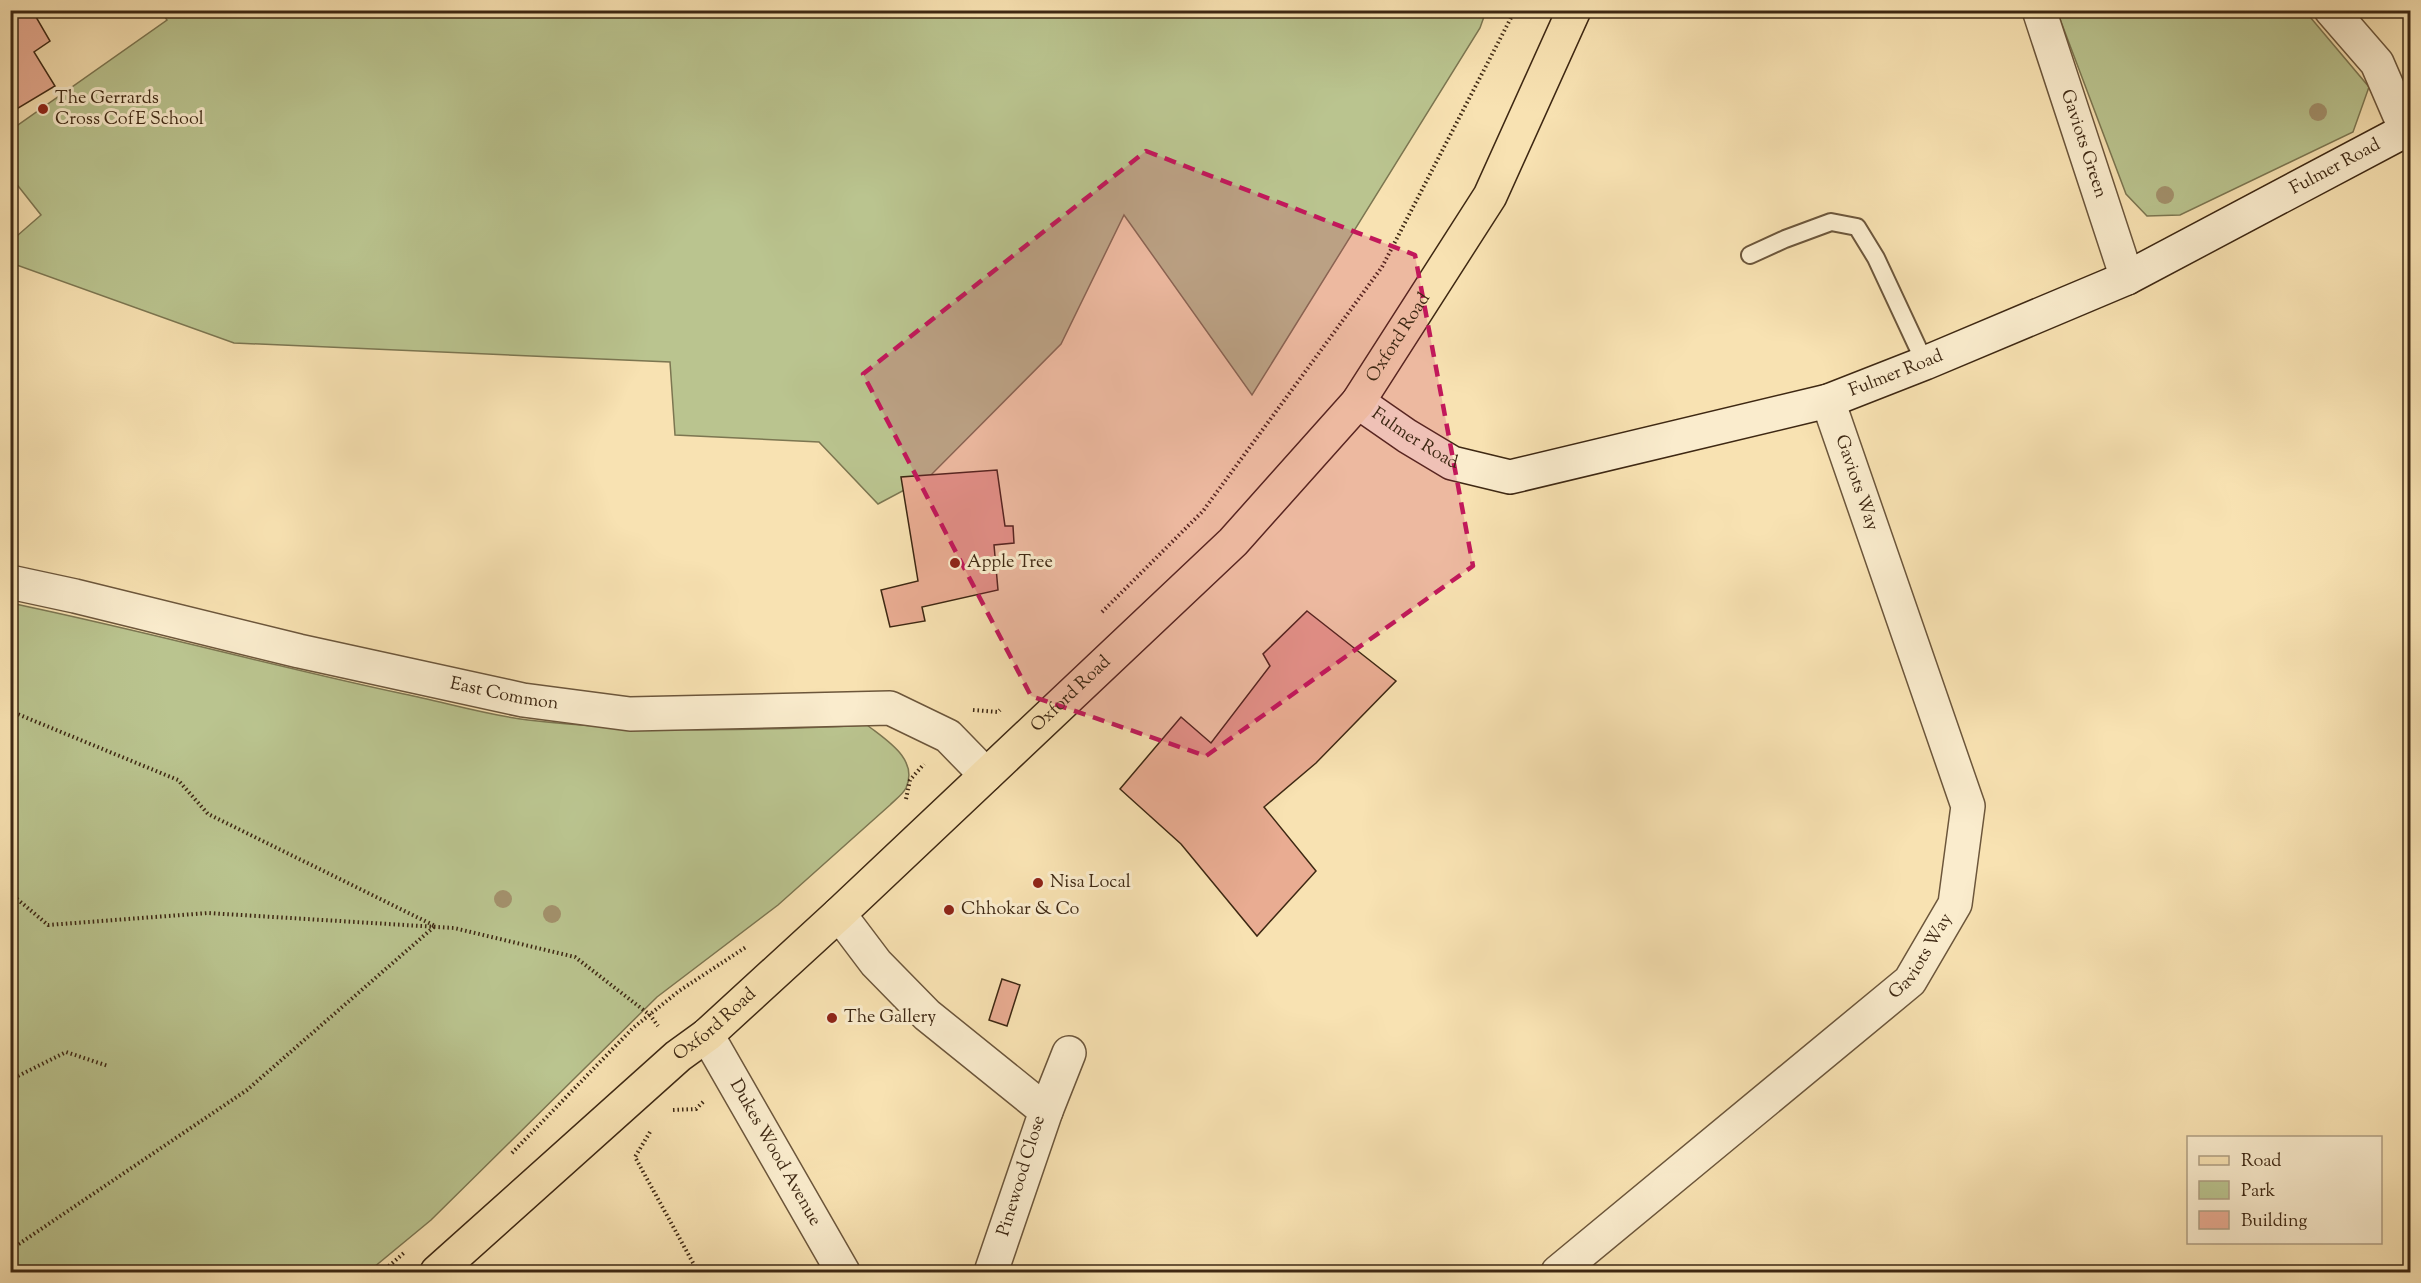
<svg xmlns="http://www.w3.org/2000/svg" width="2421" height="1283" font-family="'Sorts Mill Goudy',serif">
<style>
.green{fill:#bac48f;stroke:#7c7651;stroke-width:1.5}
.building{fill:#e9ac92;stroke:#3e2813;stroke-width:1.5}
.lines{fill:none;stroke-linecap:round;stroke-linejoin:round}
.lane-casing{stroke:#6c563b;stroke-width:20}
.street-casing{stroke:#6c563b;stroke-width:36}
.secondary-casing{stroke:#3e2813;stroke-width:36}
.primary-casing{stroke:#3e2813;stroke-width:36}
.path{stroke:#3e2813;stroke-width:4;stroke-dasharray:1.5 3;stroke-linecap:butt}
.lane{stroke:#faeccd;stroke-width:16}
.street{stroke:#faeccd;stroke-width:33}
.secondary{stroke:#faeccd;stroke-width:33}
.primary{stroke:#f8e2b2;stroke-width:33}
.tree{fill:#a3916c}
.marked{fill:#c2185b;fill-opacity:0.2;stroke:#c2185b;stroke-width:4.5;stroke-dasharray:12 8;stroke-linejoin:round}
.poi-dot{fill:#8f2418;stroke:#faeccd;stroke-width:2}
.labels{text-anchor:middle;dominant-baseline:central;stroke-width:6;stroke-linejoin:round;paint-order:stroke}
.poi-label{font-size:18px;fill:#3e2813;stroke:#faeccd;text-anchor:start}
.street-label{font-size:18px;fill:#3e2813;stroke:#faeccd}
</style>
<rect width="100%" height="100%" fill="#f8e2b2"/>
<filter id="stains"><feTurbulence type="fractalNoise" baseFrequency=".00333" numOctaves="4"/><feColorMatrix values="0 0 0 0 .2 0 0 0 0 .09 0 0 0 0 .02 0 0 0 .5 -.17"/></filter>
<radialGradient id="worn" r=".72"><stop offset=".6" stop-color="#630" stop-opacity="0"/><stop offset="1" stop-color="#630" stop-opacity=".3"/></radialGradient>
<path class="green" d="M161,11H1486L1480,28L1252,395L1124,215L1061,344L929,477L878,504L819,442L675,435L670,362L234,343L11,263L10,242L41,215L11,177V130L167,20Z
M2057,11H2305L2369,87L2353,132L2180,215L2147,216L2126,194Z
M10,603C142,630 272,666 404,694C444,702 486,715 528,720C641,733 754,731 867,725C886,740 919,759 906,788C903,794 895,800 890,805L778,905L657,997L431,1220L368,1272H11Z"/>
<path class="building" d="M10,10H32L50,41L34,52L55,86L10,113Z
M997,470L1005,526H1013L1014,543L994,545L998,590L922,607L925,621L890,627L881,590L918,581L901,477Z
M1307,611L1396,681L1316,763L1264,807L1316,871L1257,936L1181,844L1120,789L1181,717L1211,743L1270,666L1263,654Z
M1002,979L1020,985L1007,1026L989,1020Z"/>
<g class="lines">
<defs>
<path id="lane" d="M1750,255L1785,239L1831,222L1857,227L1876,258L1925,363"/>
<g id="street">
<path id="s1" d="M2039,10L2127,278"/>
<path d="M2331,10L2377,63L2406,130"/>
<path id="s2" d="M10,582L75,596L299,651L523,700L630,714L890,708L948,736L986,775"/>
<path d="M839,914L876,963L927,1015L1046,1111L991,1272"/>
<path id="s3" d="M707,1035L843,1272"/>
<path d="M1046,1111L1069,1053"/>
<path id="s4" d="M1558,1272L1910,981L1955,904L1968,806L1828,401"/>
</g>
<g id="secondary">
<path id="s5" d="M1358,402L1407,436L1452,463L1510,477L1828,401L1925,363L2127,278L2410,128"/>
</g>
<g id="primary">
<path id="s6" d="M437,1272L678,1056L707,1035L839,914L1233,542L1358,402L1490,196L1574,10"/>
</g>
</defs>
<use href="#lane" class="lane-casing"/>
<use href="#street" class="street-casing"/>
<use href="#secondary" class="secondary-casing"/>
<use href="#primary" class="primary-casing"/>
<path class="path" d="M1102,612L1203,511L1382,267L1515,10
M973,710L998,712L1000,710
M10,711L178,780L208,814L435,926L247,1090L10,1250
M906,799L910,780L924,764
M10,893L48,925L208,913L454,928L575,957L650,1015L658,1026
M10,1080L66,1052L108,1066
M673,1110L696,1109L704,1101
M650,1132L635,1157L698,1272
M512,1153L633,1028L679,991L746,947
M382,1272L405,1252"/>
<use href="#lane" class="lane"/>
<use href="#street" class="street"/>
<use href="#secondary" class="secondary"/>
<use href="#primary" class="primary"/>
</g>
<g class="tree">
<circle cx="2318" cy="112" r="9"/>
<circle cx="2165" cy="195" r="9"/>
<circle cx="503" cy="899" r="9"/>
<circle cx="552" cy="914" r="9"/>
</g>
<path class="marked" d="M1146,151L1415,255L1473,566L1206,756L1031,696L863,374Z"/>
<g class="poi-dot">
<circle cx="43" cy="109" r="6"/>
<circle cx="955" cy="563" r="6"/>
<circle cx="1038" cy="883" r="6"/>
<circle cx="949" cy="910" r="6"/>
<circle cx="832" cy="1018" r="6"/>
</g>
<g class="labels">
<g class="poi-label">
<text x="55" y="99">The Gerrards<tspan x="55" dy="21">Cross CofE School</tspan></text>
<text x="967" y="563">Apple Tree</text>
<text x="1050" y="883">Nisa Local</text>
<text x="961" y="910">Chhokar &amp; Co</text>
<text x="844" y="1018">The Gallery</text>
</g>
<g class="street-label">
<text stroke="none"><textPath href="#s1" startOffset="141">Gaviots Green</textPath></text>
<text stroke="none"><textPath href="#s5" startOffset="1058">Fulmer Road</textPath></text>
<text stroke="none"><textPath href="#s6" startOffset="1344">Oxford Road</textPath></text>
<text stroke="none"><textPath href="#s5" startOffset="572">Fulmer Road</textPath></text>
<text stroke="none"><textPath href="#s5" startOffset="68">Fulmer Road</textPath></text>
<text transform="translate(1856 483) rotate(71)">Gaviots Way</text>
<text stroke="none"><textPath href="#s2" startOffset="507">East Common</textPath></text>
<text stroke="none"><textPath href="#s6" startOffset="858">Oxford Road</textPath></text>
<text stroke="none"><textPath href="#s4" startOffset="483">Gaviots Way</textPath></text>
<text stroke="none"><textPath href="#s6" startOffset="372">Oxford Road</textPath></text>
<text stroke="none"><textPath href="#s3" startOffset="136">Dukes Wood Avenue</textPath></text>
<text transform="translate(1022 1176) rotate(-73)">Pinewood Close</text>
</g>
</g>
<rect width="2421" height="1283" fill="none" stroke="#f8e2b2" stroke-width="36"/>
<rect x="12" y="12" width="2397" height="1259" fill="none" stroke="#3e2813" stroke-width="3"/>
<rect x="18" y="18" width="2385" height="1247" fill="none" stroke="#3e2813" stroke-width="1.5"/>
<rect x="2187" y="1136" width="195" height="108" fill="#faeccd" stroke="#af9e83" stroke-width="1.5"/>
<rect x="2199" y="1156" width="30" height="9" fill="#f8e2b2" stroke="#af9e83" stroke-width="1.5"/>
<text x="2241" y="1166" font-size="18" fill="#3e2813">Road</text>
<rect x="2199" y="1181" width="30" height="18" fill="#bac48f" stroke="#af9e83" stroke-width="1.5"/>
<text x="2241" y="1196" font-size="18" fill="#3e2813">Park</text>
<rect x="2199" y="1211" width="30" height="18" fill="#e9ac92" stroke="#af9e83" stroke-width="1.5"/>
<text x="2241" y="1226" font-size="18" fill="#3e2813">Building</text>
<rect width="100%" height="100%" filter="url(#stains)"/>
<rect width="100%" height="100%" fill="url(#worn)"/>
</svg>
